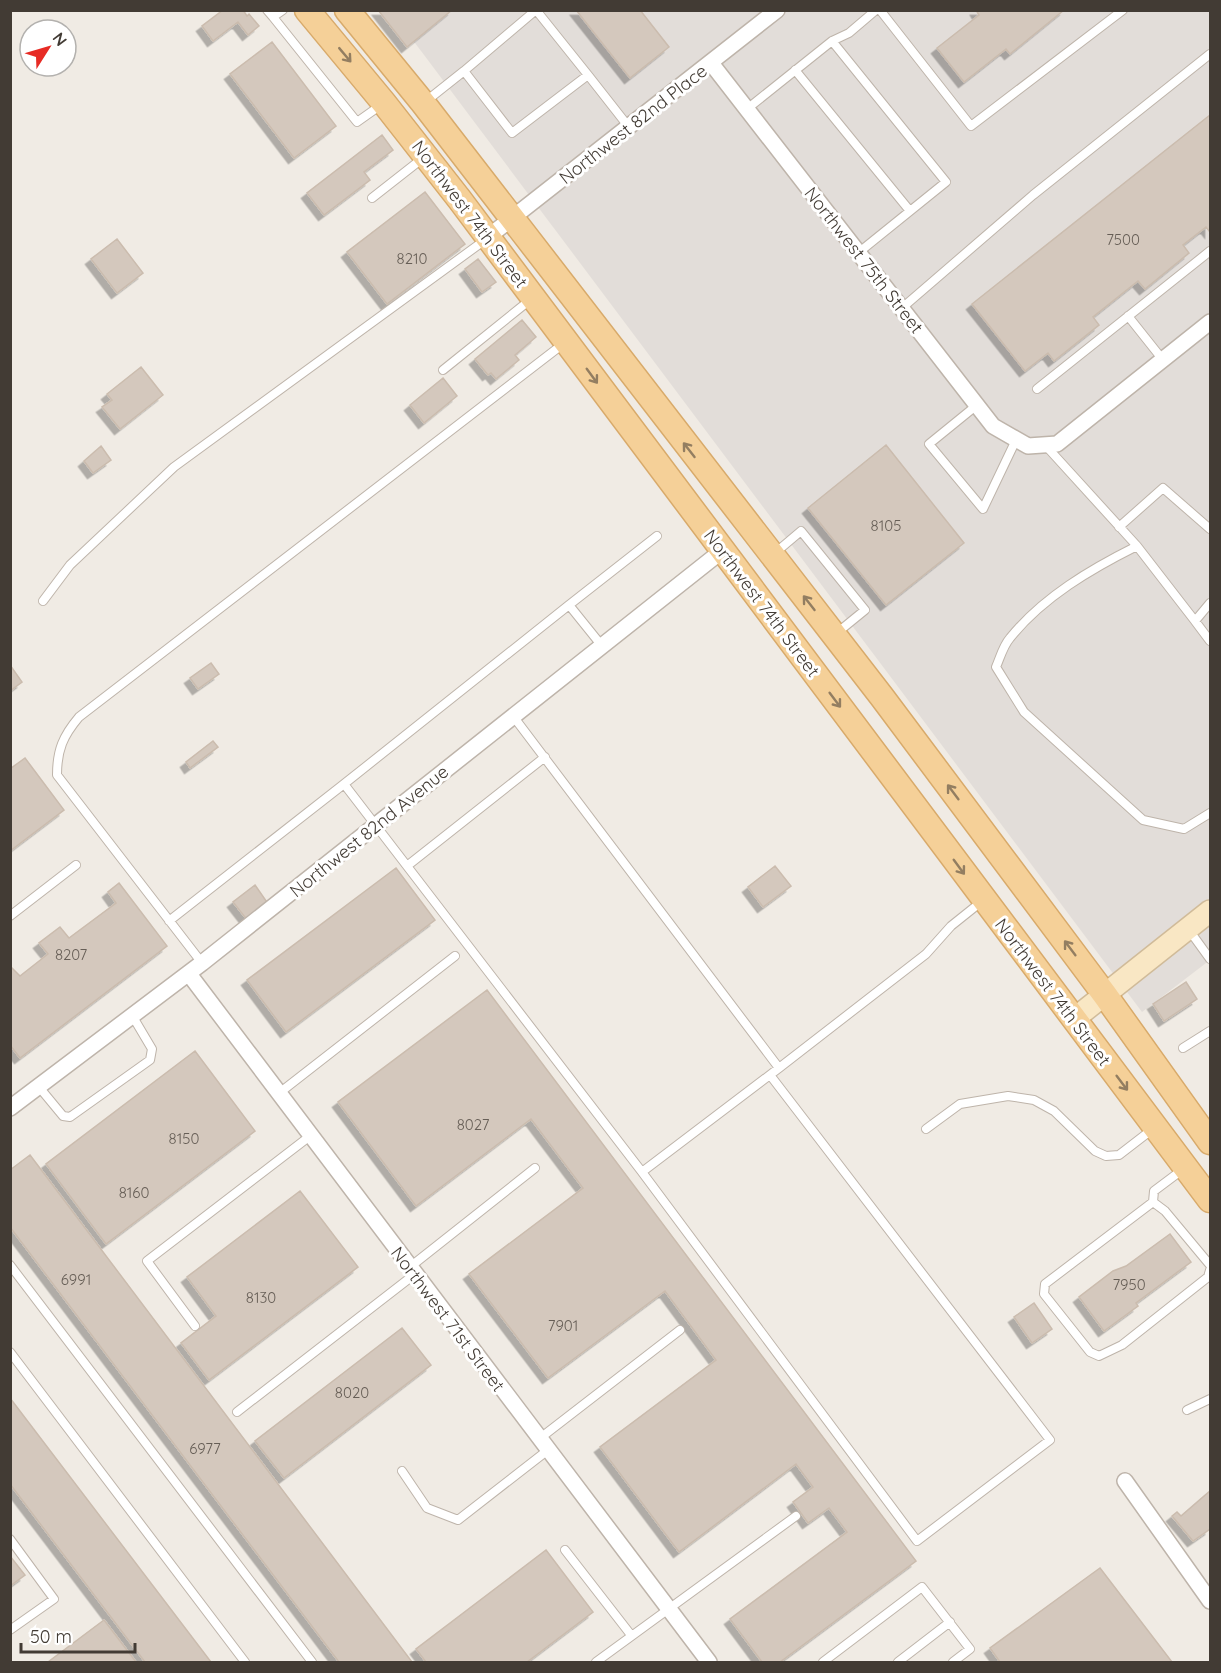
<svg xmlns="http://www.w3.org/2000/svg" width="1221" height="1673" font-family="Quicksand,sans-serif">
<style>
.industrial{fill:#e2ddd9}
.building{fill:#d4c8bd;stroke:#cbbcae;stroke-width:1.5;filter:url(#shadow)}
.lines{fill:none;stroke-linecap:round;stroke-linejoin:round}
.lane-casing{stroke:#beb4aa;stroke-width:10}
.street-casing{stroke:#beb4aa;stroke-width:18}
.secondary-casing{stroke:#d0bb99;stroke-width:24}
.primary-casing{stroke:#d8aa6a;stroke-width:27}
.lane{stroke:#fff;stroke-width:8}
.street{stroke:#fff;stroke-width:15}
.secondary{stroke:#f9e7c4;stroke-width:21}
.primary{stroke:#f5d098;stroke-width:24}
.oneway{stroke:#937e61}
.labels{text-anchor:middle;dominant-baseline:central;stroke-width:6;stroke-linejoin:round;paint-order:stroke}
.number-label{font-size:15px;fill:#665e56}
.street-label{font-size:18px;fill:#423b34;stroke:#fff}
</style>
<defs>
<filter id="shadow"><feDropShadow dx="-5.5" dy="5.5" stdDeviation="0" flood-color="#0004"/></filter>
</defs>
<rect width="100%" height="100%" fill="#f0ebe4"/>
<path class="industrial" d="M391,11H1210V960L1142,1012Z"/>
<path class="building" d="M223,10H243L247,16L249,14L259,26L248,35L238,22L213,41L202,26Z
M378,10H452L407,47Z
M576,10H640L669,47L630,78Z
M976,10H1064L1010,54L1006,49L964,82L937,48L979,15Z
M272,42L336,126L294,158L230,74Z
M1210,115V232L1206,227L1183,245L1189,253L1145,289L1138,281L1093,317L1099,325L1054,361L1048,353L1025,371L972,304Z
M382,135L393,150L364,172L370,180L324,215L307,193Z
M425,192L465,244L387,304L347,252Z
M117,239L143,273L117,293L91,259Z
M478,259L496,282L482,292L465,269Z
M522,320L536,337L515,355L519,360L496,379L491,373L488,375L475,359Z
M141,367L163,395L120,429L102,407L112,400L107,394Z
M443,378L457,396L424,423L410,405Z
M886,445L964,543L886,605L808,508Z
M101,446L111,460L93,473L84,461Z
M211,663L219,674L198,689L190,678Z
M10,665L22,682L10,691Z
M213,741L218,747L190,768L186,762Z
M25,758L64,810L10,851V769Z
M775,866L791,886L763,907L748,887Z
M396,868L435,920L286,1032L247,980Z
M119,883L167,946L20,1058L10,1045V966L20,976L48,954L39,943L60,927L69,938L116,903L108,892Z
M255,885L269,905L248,921L233,902Z
M1186,982L1197,999L1164,1021L1153,1004Z
M487,990L916,1561L780,1662H762L730,1619L847,1532L829,1508L808,1523L793,1502L813,1487L796,1464L679,1552L600,1447L716,1360L665,1291L548,1378L469,1274L583,1188L531,1119L416,1206L338,1102Z
M195,1051L255,1131L106,1244L46,1164Z
M30,1155L412,1662H339L10,1227V1170Z
M300,1191L358,1267L209,1380L181,1343L216,1316L187,1277Z
M1170,1234L1191,1262L1136,1303L1138,1306L1104,1331L1079,1297L1113,1271L1126,1266Z
M1034,1303L1052,1329L1032,1343L1014,1317Z
M402,1328L431,1365L284,1478L255,1441Z
M10,1398L211,1662H145L10,1484Z
M1210,1491V1529L1193,1541L1172,1516L1177,1512L1181,1516Z
M546,1550L593,1612L527,1662H426L416,1649Z
M10,1556L25,1575L10,1586Z
M1100,1568L1172,1662H1000L990,1648Z
M104,1620L136,1662H48Z"/>
<g class="lines">
<defs>
<path id="lane" d="M267,10L273,17L283,10
M536,10L588,75
M880,10L971,126L1123,10
M273,17L357,122L381,105
M832,41L849,33L876,10
M795,70L910,211
M464,71L536,10
M425,102L464,71L512,133L588,75L628,126
M747,109L832,41L946,182L858,253
M372,198L423,158
M902,308L1033,195L1210,54
M1128,316L1163,360
M443,370L530,300
M1037,389L1210,251
M977,405L929,444L983,509L1016,440
M1046,446L1137,546L1195,621L1210,603
M1119,527L1163,488L1210,529
M1137,546C1091,569 1043,597 1010,638C1003,646 1000,658 996,667L1024,712L1143,820L1184,829L1210,813
M775,553L801,531L865,610L838,632
M43,601L70,565L174,467L485,240
M569,605L657,536
M1195,621L1210,641
M513,716L779,1068L926,954L951,926L981,902
M344,784L569,605L602,646
M407,866L545,757
M10,916L76,865
M169,921L344,784L642,1172L779,1068
M1189,930L1210,959
M202,963L57,775C57,750 63,736 79,717L563,344
M1183,1048L1210,1031
M39,1087L63,1116L70,1117L150,1060L152,1049L133,1017
M278,1094L455,956
M926,1129L960,1104L1008,1096L1034,1100L1054,1111L1095,1151L1106,1156L1119,1155L1154,1128
M1182,1170L1154,1191L1153,1202L1165,1211L1210,1265
M642,1172L917,1541L1050,1440L770,1075
M1153,1202L1045,1284L1044,1294L1090,1352L1099,1356L1122,1345L1208,1277L1210,1270
M10,1265L312,1662
M410,1267L535,1168
M195,1326L147,1261L310,1136
M10,1352L245,1662
M1187,1410L1210,1399
M237,1412L415,1274
M539,1439L680,1330
M402,1471L427,1508L458,1520L548,1450
M10,1539L54,1599L10,1630
M565,1550L631,1635
M596,1662L796,1516
M823,1662L922,1587L970,1649L953,1662
M898,1662L950,1622"/>
<path id="street" d="M711,63L993,426L1028,446L1057,444L1210,322
M488,237L777,10
M189,974L709,1662
M10,1108L202,963L723,550
M1125,1481L1210,1601"/>
<path id="secondary" d="M1074,1019L1210,911"/>
<path id="primary" d="M307,10L384,103L460,200L1210,1200
M347,10L423,103L882,697L1105,995L1210,1142"/>
</defs>
<use href="#lane" class="lane-casing"/>
<use href="#street" class="street-casing"/>
<use href="#secondary" class="secondary-casing"/>
<use href="#primary" class="primary-casing"/>
<use href="#lane" class="lane"/>
<use href="#street" class="street"/>
<use href="#secondary" class="secondary"/>
<use href="#primary" class="primary"/>
</g>
<defs><path id="oneway-shaft" d="M-6 0H5M1.5-3L5.5 0L1.5 3" fill="none" stroke-width="1.6" stroke-linecap="round" stroke-linejoin="round" transform="scale(1.5)"/></defs>
<g class="oneway">
<use href="#oneway-shaft" transform="translate(345 55) rotate(50)"/>
<use href="#oneway-shaft" transform="translate(592 376) rotate(54)"/>
<use href="#oneway-shaft" transform="translate(689 450) rotate(-128)"/>
<use href="#oneway-shaft" transform="translate(809 603) rotate(-128)"/>
<use href="#oneway-shaft" transform="translate(835 700) rotate(53)"/>
<use href="#oneway-shaft" transform="translate(953 792) rotate(-127)"/>
<use href="#oneway-shaft" transform="translate(959 867) rotate(54)"/>
<use href="#oneway-shaft" transform="translate(1070 948) rotate(-127)"/>
<use href="#oneway-shaft" transform="translate(1122 1083) rotate(53)"/>
</g>
<g class="labels">
<g class="number-label">
<text x="1123" y="239">7500</text>
<text x="412" y="258">8210</text>
<text x="886" y="525">8105</text>
<text x="71" y="954">8207</text>
<text x="473" y="1124">8027</text>
<text x="184" y="1138">8150</text>
<text x="134" y="1192">8160</text>
<text x="76" y="1279">6991</text>
<text x="1129" y="1284">7950</text>
<text x="261" y="1297">8130</text>
<text x="563" y="1325">7901</text>
<text x="352" y="1392">8020</text>
<text x="205" y="1448">6977</text>
</g>
<g class="street-label">
<text transform="translate(633 124) rotate(-38)">Northwest 82nd Place</text>
<text transform="translate(470 214) rotate(53)">Northwest 74th Street</text>
<text transform="translate(864 260) rotate(52)">Northwest 75th Street</text>
<text transform="translate(762 603) rotate(53)">Northwest 74th Street</text>
<text transform="translate(369 831) rotate(-39)">Northwest 82nd Avenue</text>
<text transform="translate(1053 992) rotate(53)">Northwest 74th Street</text>
<text transform="translate(448 1319) rotate(53)">Northwest 71st Street</text>
</g>
</g>
<rect width="1221" height="1673" fill="none" stroke="#423b34" stroke-width="24"/>
<g transform="translate(48 48) rotate(53)"><circle r="28" fill="#ffffff" stroke="#b3b1ae" stroke-width="1.5"/>
<path d="M0-4.5L10 22L0 15L-10 22Z" fill="#e72b24"/>
<text y="-9" font-size="16" font-weight="bold" text-anchor="middle" fill="#423b34">N</text>
</g>
<path d="M21 1643v9h114v-9" fill="none" stroke="#423b34" stroke-width="3"/>
<text x="30" y="1643" font-size="18" fill="#423b34" stroke="#ffffff" stroke-width="4.5" paint-order="stroke">50 m</text>
</svg>
